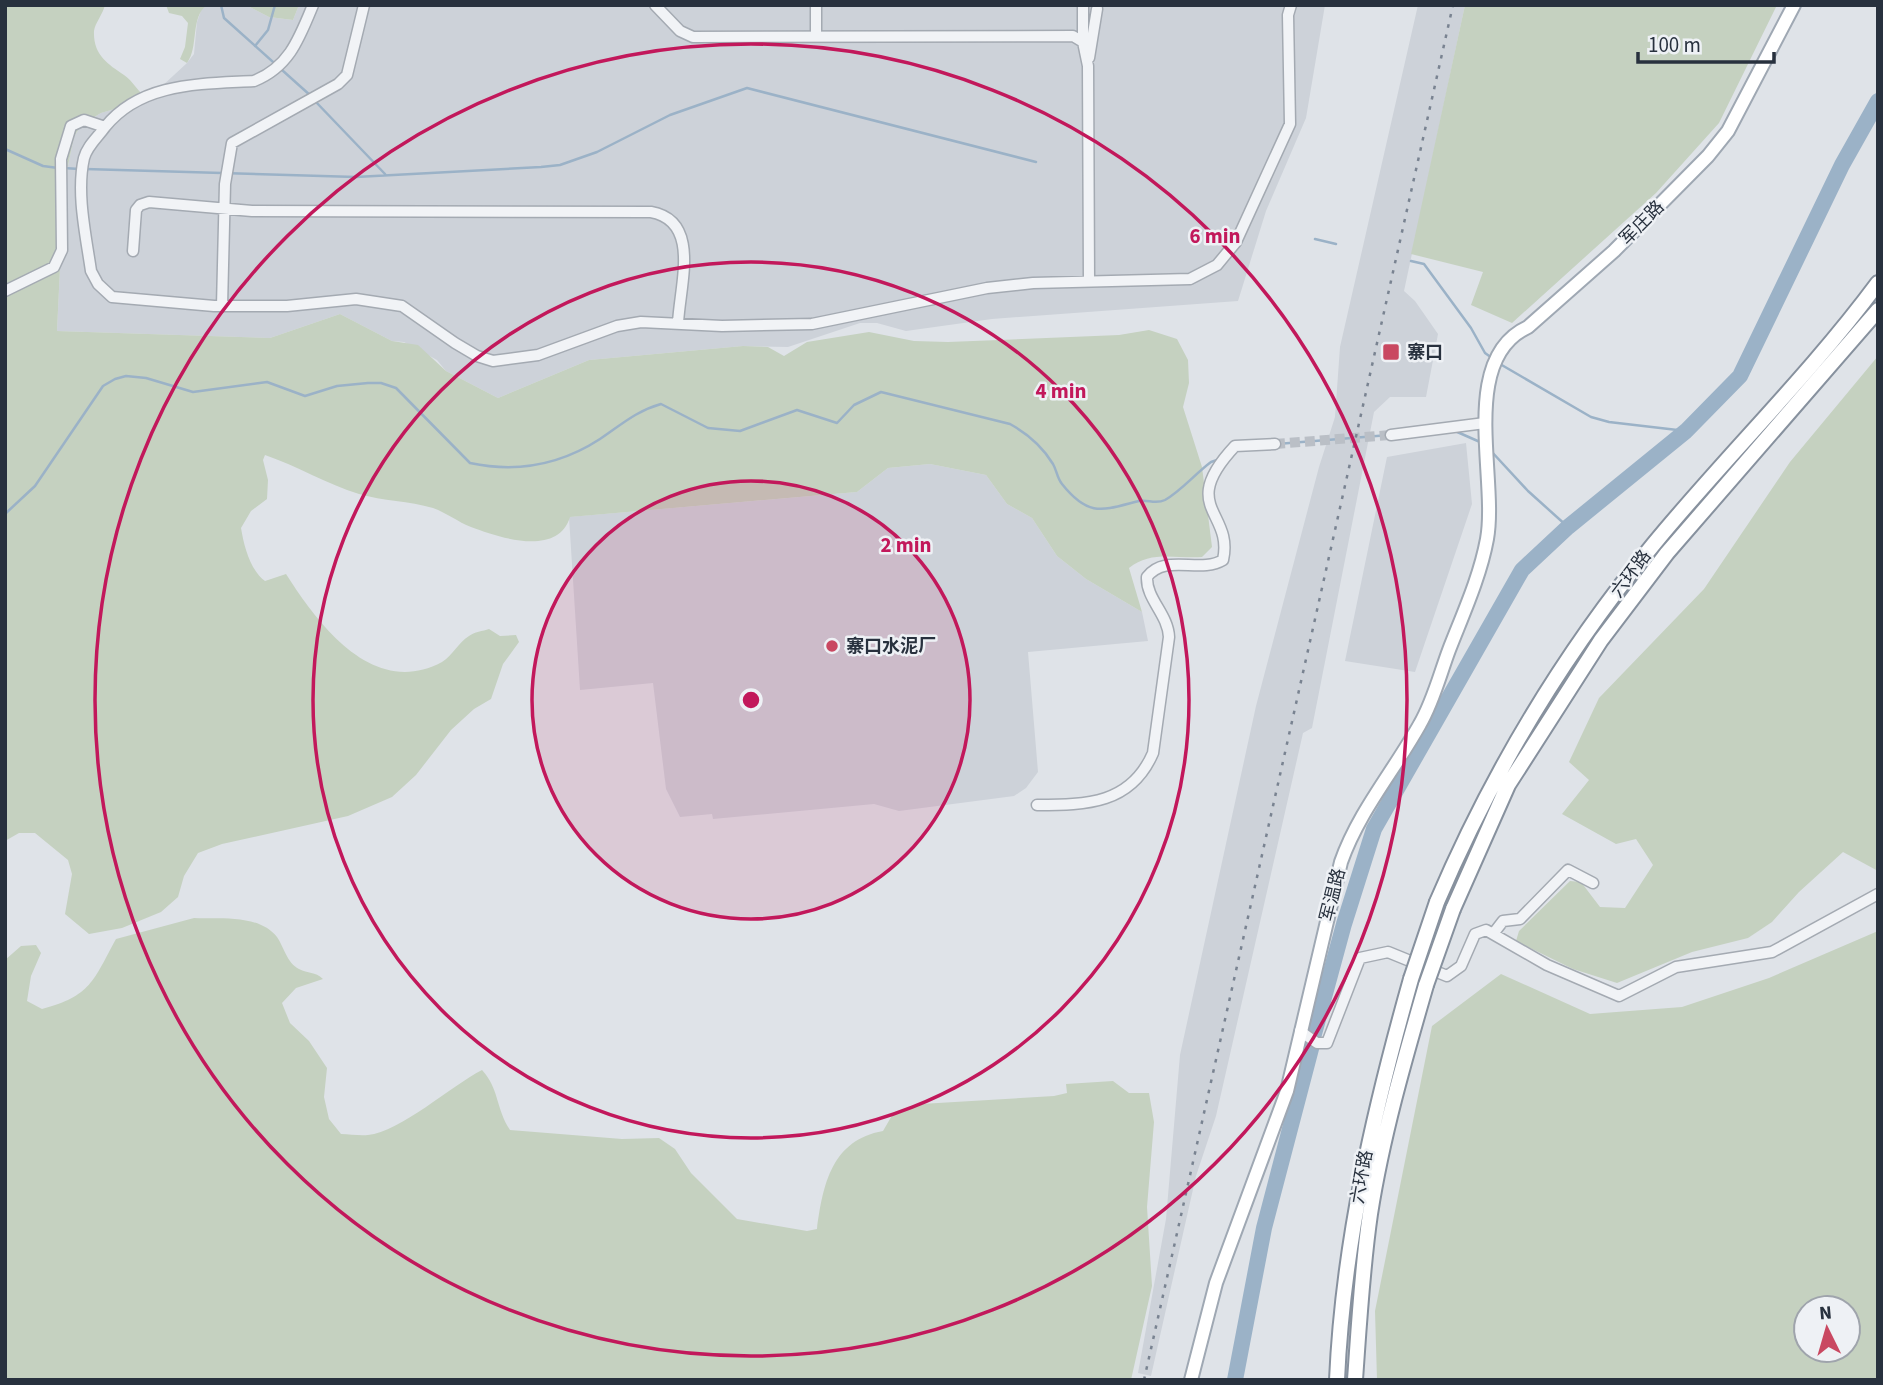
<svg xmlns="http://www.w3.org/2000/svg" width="1883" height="1385" font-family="'Source Sans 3','Noto Sans SC',sans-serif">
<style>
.built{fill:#cdd2d9}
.green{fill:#c5d1c0;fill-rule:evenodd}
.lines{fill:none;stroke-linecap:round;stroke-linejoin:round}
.stream{stroke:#9bb2c7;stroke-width:2.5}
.river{stroke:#9bb2c7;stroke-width:16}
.minor-tunnel{stroke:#babfc6;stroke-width:10;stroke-dasharray:10 5;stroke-linecap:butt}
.minor-casing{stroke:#a4aab2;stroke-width:13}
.major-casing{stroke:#9fa8b3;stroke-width:16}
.highway-casing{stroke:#87919e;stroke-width:18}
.minor{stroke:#f1f3f6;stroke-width:10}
.major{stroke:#fff;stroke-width:12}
.highway{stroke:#fff;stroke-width:14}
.rail{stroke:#798391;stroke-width:2.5;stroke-dasharray:3.5 7;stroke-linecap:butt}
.highway-bridge-casing{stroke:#87919e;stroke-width:18;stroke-linecap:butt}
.highway-bridge{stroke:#fff;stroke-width:14}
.ring{fill:none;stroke:#c2185b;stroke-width:3.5}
.poi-dot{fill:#c94861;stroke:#eef1f5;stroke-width:2.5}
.labels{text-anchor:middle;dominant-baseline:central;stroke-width:5;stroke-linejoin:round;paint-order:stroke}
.street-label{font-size:18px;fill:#28313e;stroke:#eef1f5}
.poi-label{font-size:18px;font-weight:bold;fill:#28313e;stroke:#eef1f5;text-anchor:start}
.centre{fill:#c2185b;stroke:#eef1f5;stroke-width:3.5}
.ring-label{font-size:21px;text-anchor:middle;font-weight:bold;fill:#c2185b;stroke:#eef1f5;stroke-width:5;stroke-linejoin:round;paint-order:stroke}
</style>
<rect width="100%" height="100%" fill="#dfe3e8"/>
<path class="built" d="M207,5H246L269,17L293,20L299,5H1325L1306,118L1266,211L1238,301L992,319L906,331L877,323H860L788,347L743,346L589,360L498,398L446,371L437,360L404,342L392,341L340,314L270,338L57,331L60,268L67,241L66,175L74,137L81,125L101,113L148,99L187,63L194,54L197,22L202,8Z
M1418,5H1465L1404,291L1415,301L1438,334L1426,397H1390L1374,412L1312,728L1303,733L1216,1116L1196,1176L1151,1376L1138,1373L1166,1219L1180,1055L1256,706L1319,467L1335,417L1340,347Z
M1466,443L1472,504L1415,672L1345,661L1387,457Z
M930,464L986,475L1007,504L1032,518L1057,556L1086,579L1142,612L1148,641L1028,652L1038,772L1026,788L1014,796L899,811L874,804L713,819L712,814L680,817L666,789L653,683L580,690L569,517L857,492L888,468Z"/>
<path class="green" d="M5,5H105C103,14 95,23 94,31C93,55 108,64 124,75C133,81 138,92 148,99L101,113L81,125L74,137L66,175L67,241L60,268L57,331L270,338L340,314L392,341L418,345L446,371L498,398L589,360L743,346L768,347L784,356L807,342L869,332L914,341L948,342L1119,335L1149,330L1177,339L1188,360L1189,383L1183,407L1202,467L1212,547L1202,557C1176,559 1151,550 1129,568L1142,612L1086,579L1057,556L1032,518L1007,504L986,475L930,464L888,468L857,492L570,517C558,557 500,538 471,527C458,522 447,513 433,508C409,501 383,501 359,494C327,484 297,466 265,455L263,460L268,480L267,499L251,511L241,528C244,546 250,570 265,581L286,574C318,624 373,699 442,662C453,655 458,643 469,636C474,632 483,631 489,629L500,636L516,635L519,642L503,664L491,699L474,709L451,730L416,775L392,797L348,816L222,844L198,853L184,876L178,897L161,912L122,928L89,934L65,914L72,874L68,860L35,833H19L5,841Z
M166,5H207C190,17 199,47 187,63L180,59L185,47L188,23L182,16L169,13Z
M246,5H299L293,20L269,17Z
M1465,5H1777L1719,123L1656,193L1512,323L1471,305L1483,272L1411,254Z
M1878,356V871L1843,852L1799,892L1772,922L1748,938L1692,952L1617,983L1573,969L1516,941L1519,931L1570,881L1581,882L1600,907L1625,908L1653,865L1636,839L1616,844L1562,814L1589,780L1569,762L1599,698L1704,589L1790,462Z
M194,918C220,919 259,914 277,937C284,947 287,963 299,969C308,974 315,971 323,979L296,988L282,1003L290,1023L309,1041L327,1068L324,1097L329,1119L341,1134C350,1134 359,1136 368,1135C400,1132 451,1086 482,1070C499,1088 496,1109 510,1130L622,1139L659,1138L675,1149L691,1173L737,1219L807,1231L817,1229C823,1184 832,1140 883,1131L894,1112L921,1104L1054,1096L1067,1093L1066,1084L1113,1081L1129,1093H1149L1154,1122L1147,1207L1152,1286L1131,1380H5V960L21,946L36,945L41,953L31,976L27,1001L42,1009C91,996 93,981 116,939Z
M1878,931V1380H1377L1375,1311L1432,1026L1501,974L1590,1014L1682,1007L1769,978ZM1848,1308V1350H1806V1308Z"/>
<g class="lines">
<path class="stream" d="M221,5L224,18L311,96
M255,46L268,30L275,5
M315,101L385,174
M5,149L43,166L58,168
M64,168L79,169
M85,169L356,177L541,167L560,165L597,152L670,115L747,88L1036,162
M1315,239L1336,244
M1411,261L1424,264L1471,328L1485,353L1492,358
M1500,364L1591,417L1609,422L1686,431
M1455,431L1480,442
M1277,444L1389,435
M1491,451L1528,491L1568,527
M5,514L35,486L103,386L115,379L126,376L146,378L193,392L267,382L305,396L337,386L368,383H381L396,388L470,463C517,473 560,465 600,439C621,425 636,411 661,404L708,428L740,431L797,410L837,423L854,405L881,392L1010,424C1028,434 1042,446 1053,464C1057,471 1057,478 1062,484C1089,518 1103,510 1139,501C1148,499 1155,505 1165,500C1181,491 1196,473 1211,462L1220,459"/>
<path class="river" d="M1314,1034L1344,924L1374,829L1522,570L1568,527L1686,431L1740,376L1842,165L1878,101
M1235,1380L1264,1228L1312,1045"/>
<path class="minor-tunnel" d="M1275,444L1391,435"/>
<defs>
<path id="minor" d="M313,5C299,39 289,67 254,81C201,84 141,82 105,127C98,137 87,146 84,158C76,193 86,236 91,271L98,284L112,297L214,306H287L356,299L402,306L455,343L477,356L493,361L538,355L617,326L641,322L722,326L812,324L987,288L1033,283L1190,279L1217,265L1236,242L1290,124L1288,15L1291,5
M655,5L680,31L693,37L1073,36L1083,42L1088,66L1089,281
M1083,5V42
M816,36V5
M1089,58L1097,9
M133,251L136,210L140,205L149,202L252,211L651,212C701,221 680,284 678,323
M5,291L54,267L62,250L61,159L71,126L84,120L105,127
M222,306L225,184L232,143L338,84L347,75L364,5
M1391,435L1485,423
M1037,805C1087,805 1131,804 1153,753L1169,637C1168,614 1146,599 1147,577C1165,553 1200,574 1223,560C1234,511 1177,508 1235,446L1275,444
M1493,934L1503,921L1520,919L1568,870L1593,883
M1300,1031L1317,1043H1327L1360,958L1388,952L1447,976L1461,966L1475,934L1486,930L1547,965L1619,996L1676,967L1772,952L1878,894"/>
<path id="major" d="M1191,1380L1216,1283L1287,1091L1341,862C1359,811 1394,771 1420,724C1433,702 1440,674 1449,650C1463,614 1480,577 1487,539C1498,478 1458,359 1528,327L1614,251L1708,156L1728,131L1794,5"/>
<path id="highway" d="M1437,902C1492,773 1564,653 1653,545C1726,456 1809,376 1878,283
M1453,909L1508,785L1601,640L1667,553L1878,310
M1337,1380C1343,1243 1374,1110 1411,979
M1355,1380C1359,1324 1362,1269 1370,1214C1382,1137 1404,1061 1426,985"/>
</defs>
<use href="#minor" class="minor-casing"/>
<use href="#major" class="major-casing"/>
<use href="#highway" class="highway-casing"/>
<use href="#minor" class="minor"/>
<use href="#major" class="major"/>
<use href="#highway" class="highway"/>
<path class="rail" d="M1144,1380L1453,5"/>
<defs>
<path id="highway-bridge" d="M1411,979L1437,902
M1426,985L1453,909"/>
</defs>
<use href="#highway-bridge" class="highway-bridge-casing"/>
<use href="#highway-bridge" class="highway-bridge"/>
</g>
<circle cx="751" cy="700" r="219" fill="#c2185b" fill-opacity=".12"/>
<g class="ring">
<circle cx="751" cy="700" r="219"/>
<circle cx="751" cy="700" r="438"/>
<circle cx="751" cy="700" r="656"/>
</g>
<g class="poi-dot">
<rect x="1382" y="343" width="18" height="18" rx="3.5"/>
<circle cx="832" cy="646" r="7"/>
</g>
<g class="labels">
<g class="street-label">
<text transform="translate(1642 223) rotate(-45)">军庄路</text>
<text transform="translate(1631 574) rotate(-53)">六环路</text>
<text transform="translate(1333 895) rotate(-76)">军温路</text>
<text transform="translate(1362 1177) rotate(-80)">六环路</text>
</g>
<g class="poi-label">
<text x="1407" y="352">寨口</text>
<text x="846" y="646">寨口水泥厂</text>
</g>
</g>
<circle cx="751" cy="700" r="10" class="centre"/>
<g class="ring-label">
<text x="1215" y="243">6 min</text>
<text x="1061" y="398">4 min</text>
<text x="906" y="552">2 min</text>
</g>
<rect width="1883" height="1385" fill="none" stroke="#28313e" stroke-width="14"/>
<g transform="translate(1827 1329) rotate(355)"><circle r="33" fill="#eef1f5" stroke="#9fa4ac" stroke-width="2"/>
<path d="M0-5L12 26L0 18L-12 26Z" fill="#c94861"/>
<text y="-10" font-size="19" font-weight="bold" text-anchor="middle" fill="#28313e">N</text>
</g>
<path d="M1638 52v10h136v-10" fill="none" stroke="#28313e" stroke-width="3.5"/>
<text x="1648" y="52" font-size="21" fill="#28313e" stroke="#eef1f5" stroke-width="5" paint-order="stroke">100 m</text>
</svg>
